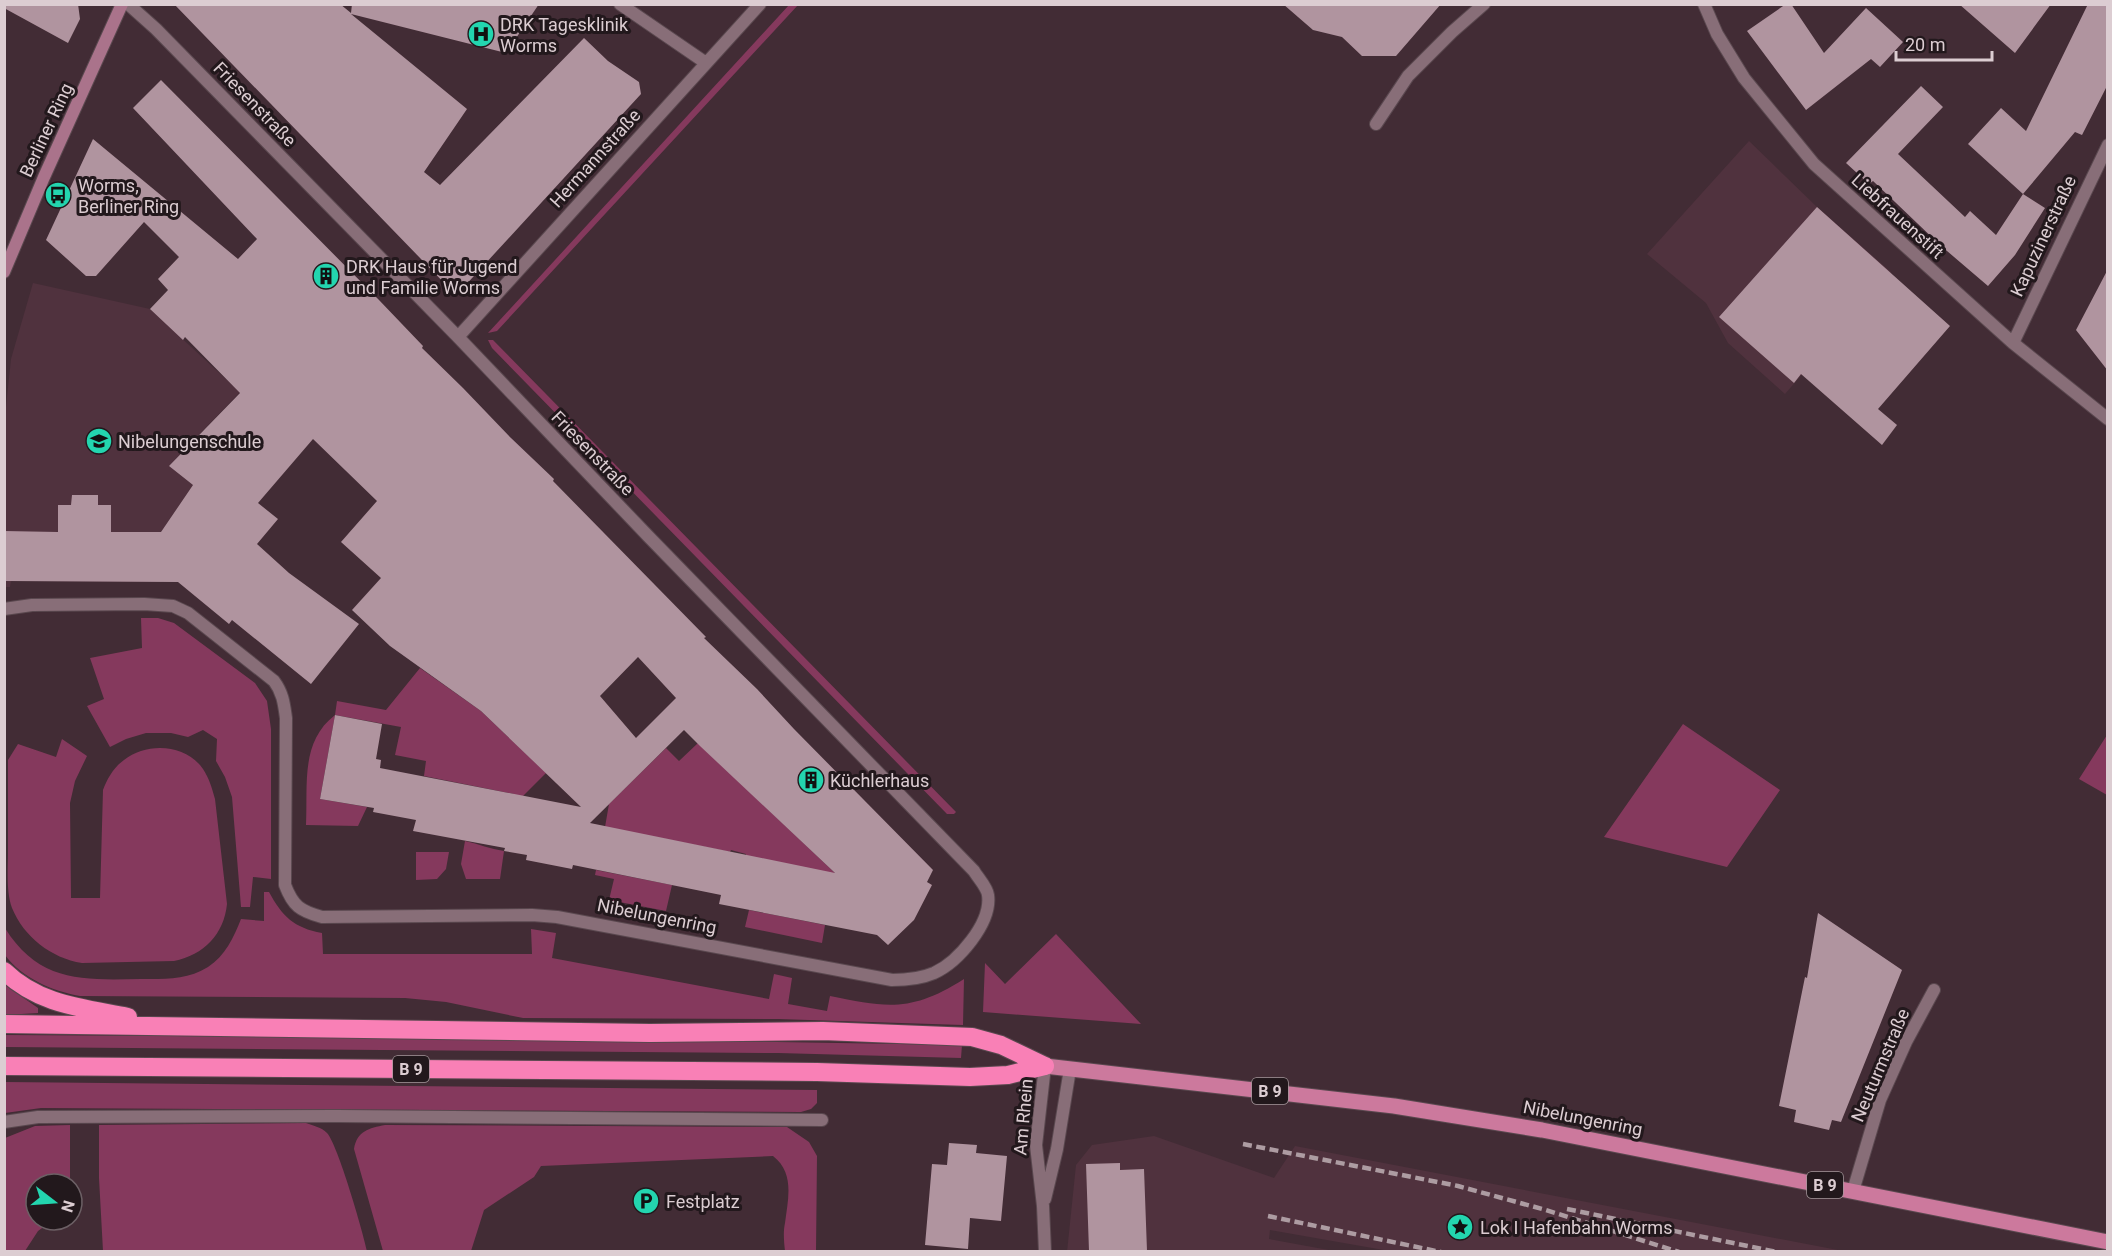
<svg xmlns="http://www.w3.org/2000/svg" width="2112" height="1256" font-family="Roboto,sans-serif">
<style>
.built{fill:#50323e}
.green{fill:#85395d}
.building{fill:#b0949f;fill-rule:evenodd}
.lines{fill:none;stroke-linecap:round;stroke-linejoin:round}
.lane-casing{stroke:#5a484f;stroke-width:14}
.street-casing{stroke:#5a484f;stroke-width:14}
.secondary-casing{stroke:#5a484f;stroke-width:14}
.primary-casing{stroke:#5a484f;stroke-width:17}
.highway-casing{stroke:#5a484f;stroke-width:20}
.lane{stroke:#886e78;stroke-width:12}
.street{stroke:#886e78;stroke-width:12}
.secondary{stroke:#aa738b;stroke-width:12}
.primary{stroke:#cc799d;stroke-width:15}
.highway{stroke:#f980b6;stroke-width:18}
.rail{stroke:#ad9ca2;stroke-width:4.5;stroke-dasharray:9 4.5;stroke-linecap:butt}
.labels{text-anchor:middle;dominant-baseline:central;stroke-width:6;stroke-linejoin:round;paint-order:stroke}
.shield{fill:#22181c;stroke:#a4979b;stroke-width:1.5}
.shield-label{font-size:16px;font-weight:bold;fill:#dccdd2}
.poi-label{font-size:18px;fill:#dccdd2;stroke:#22181c;text-anchor:start}
.street-label{font-size:18px;fill:#dccdd2;stroke:#22181c}
</style>
<rect width="100%" height="100%" fill="#422c35"/>
<path class="built" d="M1749,141L1817,207L1891,272L1785,394L1728,343L1706,303L1647,254Z
M33,283L150,309L240,392L169,466L193,485L161,532V582L11,581L10,587H5V416L11,359Z
M1154,1136L1274,1178L1295,1146L1843,1251L1395,1252L1270,1230L1269,1239L1334,1251L1067,1252L1076,1165L1092,1145Z"/>
<path class="green" d="M789,5H798L497,331L488,333Z
M488,340H493L956,812L954,814H947L492,348Z
M141,618H158L174,623L255,683L267,701L271,729V879L253,877L250,907H241L232,797L225,777L216,761L217,739L203,730L188,737L171,733H146L126,739L110,747L87,706L104,699L90,658L142,648Z
M420,668L481,711L546,773L513,806L514,794L424,776L426,761L395,755L401,727L335,715L320,799L367,807L358,826L306,825C308,785 300,742 335,715L337,701L386,710Z
M1683,724L1780,790L1727,867L1604,837Z
M2107,735V795L2079,779Z
M62,739L87,756L75,781L70,803L71,898H100L103,790C107,779 114,767 124,760C147,742 186,744 203,769C209,778 212,788 215,799L227,904C224,934 204,955 174,961L82,963C51,958 24,937 12,908C6,892 8,870 8,853C8,822 8,791 8,760L18,744L56,757Z
M698,743L836,874L745,864L746,854L731,850L730,852L605,827L609,804L666,748L679,761Z
M465,841C479,844 490,849 504,851L500,879H466L461,864Z
M416,852H449L446,869L437,879L416,880Z
M596,870L672,885L666,911L609,900L614,879L595,875Z
M264,892H269C282,916 294,928 322,933L323,954H532L531,929L556,933L552,958L769,999L774,974L792,978L788,1004L827,1011L830,996C888,1008 912,1012 964,979L963,1025L778,1019L523,1018L446,1002L405,998L80,996C52,991 22,978 5,955V928C39,983 84,980 141,979C165,979 187,980 208,967C225,956 234,937 241,919L264,921Z
M749,910L825,925L822,943L745,927Z
M1056,934L1141,1024L983,1012L985,963L1005,984Z
M5,985L38,1008V1013L5,1015Z
M5,1035L518,1038L962,1045L961,1058L778,1053L5,1047Z
M5,1082L817,1090V1103L811,1109L801,1112L41,1108L5,1113Z
M306,1123C314,1126 321,1127 327,1133C338,1145 363,1232 367,1251H103L99,1178V1125Z
M70,1125V1184H36V1220H53L38,1231L25,1251H5V1138L35,1126Z
M385,1125L787,1127L809,1142L817,1156L816,1251H785C784,1242 783,1232 785,1223C788,1199 795,1173 773,1156L541,1166L534,1177L484,1210L471,1251H383L354,1149C357,1131 369,1128 385,1125Z"/>
<path class="building" d="M4,4H78L80,19L68,43L4,8Z
M174,4H340L351,13L352,4H539L506,53L351,14L467,109L424,172L440,185L584,38L608,61L639,82L641,94L462,289L451,290Z
M1283,4H1441L1396,56H1362L1342,37L1313,30Z
M1786,4H1791L1824,53L1866,8L1903,42L1880,67L1871,59L1806,110L1747,31Z
M1959,4H2051L2015,53Z
M2088,4H2108V84L2082,135L2075,132L2023,194L1968,144L2001,108L2026,131Z
M161,80L379,300L423,346L422,348L463,388L511,438L554,479L553,481L706,637L704,638L757,689L794,729L933,870L927,882L932,885L914,920L888,945L877,935L719,904L721,895L573,865L572,869L526,860L527,855L504,851L505,848L413,831L416,820L373,812L374,808L320,799L335,715L382,724L376,759L381,760L380,768L581,807L481,711L390,646L352,610L381,578L341,542L377,501L313,439L258,503L278,519L257,544L289,573L359,624L311,684L232,620L229,624L178,582L4,581V531L58,532V505H71L72,495H98V505H111V532H161L193,485L169,466L240,393L185,337L183,340L150,309L168,290L158,279L179,257L144,222L96,276H86L46,240L93,139L238,259L257,239L133,108ZM638,657L676,698L636,738L600,696ZM684,730L700,746L835,873L590,823Z
M1921,86L1943,107L1898,154L1965,217L1970,211L1996,235L2023,194L2045,208L2015,255L1988,286L1940,245L1873,181L1869,184L1846,163Z
M1817,207L1950,326L1878,409L1897,425L1882,445L1801,374L1794,383L1719,317Z
M2108,269V371L2076,330Z
M1818,913L1902,970L1841,1122L1832,1120L1829,1130L1794,1122L1796,1110L1779,1106L1805,977L1807,978Z
M949,1143L977,1145L976,1153L1007,1156L1001,1221L970,1218L968,1249L925,1245L932,1164L947,1165Z
M1120,1163V1170L1144,1169L1147,1251H1089L1086,1164Z"/>
<g class="lines">
<defs>
<path id="lane" d="M4,1122L38,1117L337,1116L822,1120"/>
<path id="street" d="M620,4L706,63
M1704,4L1717,34L1744,78L1814,164L2013,343L2108,419
M1376,124L1408,76L1452,32L1484,4
M458,337L760,4
M2013,343L2108,145
M4,609L32,605L144,604L173,606L188,613L274,681C283,693 284,704 286,718L285,885C293,906 300,911 322,917L532,915L557,917L892,980C907,980 920,979 934,973C958,962 992,923 988,895C987,887 978,878 974,871L648,536L458,337L156,29L128,4
M1853,1191L1880,1100L1906,1042L1934,990
M1045,1199L1057,1149L1070,1069
M1045,1252L1043,1206L1036,1145L1045,1066"/>
<path id="secondary" d="M4,272L44,177L122,4"/>
<path id="primary" d="M1045,1066L1394,1106L1542,1130L2108,1242"/>
<path id="highway" d="M4,971C39,1005 83,1008 128,1017
M4,1024L650,1033L823,1031L972,1037L1001,1045L1045,1066
M4,1066L817,1072L970,1077L1008,1075L1045,1066"/>
</defs>
<use href="#lane" class="lane-casing"/>
<use href="#street" class="street-casing"/>
<use href="#secondary" class="secondary-casing"/>
<use href="#primary" class="primary-casing"/>
<use href="#highway" class="highway-casing"/>
<use href="#lane" class="lane"/>
<use href="#street" class="street"/>
<use href="#secondary" class="secondary"/>
<use href="#primary" class="primary"/>
<use href="#highway" class="highway"/>
<path class="rail" d="M1243,1144L1458,1186L1546,1210L1679,1252
M1567,1209L1777,1252
M1268,1216L1441,1252"/>
</g>
<defs>
<symbol id="hospital-disc" viewBox="-11 -11 22 22"><circle r="9.5" fill="#23d5af" stroke="#22181c"/><path d="M-5-5h3v3.5h4V-5h3V5h-3V1.5h-4V5h-3Z" fill="#111"/></symbol>
<symbol id="bus-disc" viewBox="-11 -11 22 22"><circle r="9.5" fill="#23d5af" stroke="#22181c"/><path d="M-5-6H5V4H4V6H2V4H-2V6H-4V4H-5ZM-3.5-4V0h7V-4ZM-3.5 1.2v1.5H-2V1.2ZM2 1.2v1.5H3.5V1.2Z" fill="#111"/></symbol>
<symbol id="building-disc" viewBox="-11 -11 22 22"><circle r="9.5" fill="#23d5af" stroke="#22181c"/><path d="M-4-6H4V6H1V3H-1V6H-4ZM-2.5-4.3h1.7v1.8h-1.7ZM.8-4.3h1.7v1.8H.8ZM-2.5-1h1.7V.8h-1.7ZM.8-1h1.7V.8H.8Z" fill="#111"/></symbol>
<symbol id="school-disc" viewBox="-11 -11 22 22"><circle r="9.5" fill="#23d5af" stroke="#22181c"/><path d="M0-5L7-2L0 1L-7-2ZM-4 1L0 2.5L4 1V4Q0 6-4 4Z" fill="#111"/></symbol>
<symbol id="parking-disc" viewBox="-11 -11 22 22"><circle r="9.5" fill="#23d5af" stroke="#22181c"/><path d="M-3.5-5.5H1a3.5 3.5 0 0 1 0 7H-1V5.5H-3.5ZM-1-3.4V-.6H.8a1.4 1.4 0 0 0 0-2.8Z" fill="#111"/></symbol>
<symbol id="sight-disc" viewBox="-11 -11 22 22"><circle r="9.5" fill="#23d5af" stroke="#22181c"/><path d="M0-6L1.8-2.2L6-1.7L2.9 1.2L3.7 5.4L0 3.3L-3.7 5.4L-2.9 1.2L-6-1.7L-1.8-2.2Z" fill="#111"/></symbol>
</defs>
<g fill-rule="evenodd">
<use href="#hospital-disc" x="466" y="19" width="30" height="30"/>
<use href="#bus-disc" x="43" y="180" width="30" height="30"/>
<use href="#building-disc" x="311" y="261" width="30" height="30"/>
<use href="#school-disc" x="84" y="426" width="30" height="30"/>
<use href="#building-disc" x="796" y="765" width="30" height="30"/>
<use href="#parking-disc" x="631" y="1186" width="30" height="30"/>
<use href="#sight-disc" x="1445" y="1212" width="30" height="30"/>
</g>
<g class="labels">
<g class="shield">
<rect x="393" y="1056" width="36" height="26" rx="4.5"/>
<rect x="1252" y="1078" width="36" height="26" rx="4.5"/>
<rect x="1807" y="1172" width="36" height="26" rx="4.5"/>
</g>
<g class="shield-label">
<text x="411" y="1069">B 9</text>
<text x="1270" y="1091">B 9</text>
<text x="1825" y="1185">B 9</text>
</g>
<g class="poi-label">
<text x="500" y="24">DRK Tagesklinik<tspan x="500" dy="21">Worms</tspan></text>
<text x="78" y="185">Worms,<tspan x="78" dy="21">Berliner Ring</tspan></text>
<text x="346" y="266">DRK Haus für Jugend<tspan x="346" dy="21">und Familie Worms</tspan></text>
<text x="118" y="441">Nibelungenschule</text>
<text x="830" y="780">Küchlerhaus</text>
<text x="666" y="1201">Festplatz</text>
<text x="1480" y="1227">Lok I Hafenbahn Worms</text>
</g>
<g class="street-label">
<text transform="translate(255 104) rotate(46)">Friesenstraße</text>
<text transform="translate(46 130) rotate(-65)">Berliner Ring</text>
<text transform="translate(595 158) rotate(-48)">Hermannstraße</text>
<text transform="translate(1898 216) rotate(42)">Liebfrauenstift</text>
<text transform="translate(2043 236) rotate(-65)">Kapuzinerstraße</text>
<text transform="translate(593 453) rotate(46)">Friesenstraße</text>
<text transform="translate(657 916) rotate(11)">Nibelungenring</text>
<text transform="translate(1880 1065) rotate(-67)">Neuturmstraße</text>
<text transform="translate(1023 1117) rotate(-85)">Am Rhein</text>
<text transform="translate(1583 1118) rotate(11)">Nibelungenring</text>
</g>
</g>
<rect width="2112" height="1256" fill="none" stroke="#dccdd2" stroke-width="12"/>
<g transform="translate(54 1202) rotate(107)"><circle r="28" fill="#22181c" stroke="#6c6065" stroke-width="1.5"/>
<path d="M0-4.5L10 22L0 15L-10 22Z" fill="#23d5af"/>
<text y="-9" font-size="16" font-weight="bold" text-anchor="middle" fill="#dccdd2">N</text>
</g>
<path d="M1896 51v9h96v-9" fill="none" stroke="#dccdd2" stroke-width="3"/>
<text x="1905" y="51" font-size="18" fill="#dccdd2" stroke="#22181c" stroke-width="4.5" paint-order="stroke">20 m</text>
</svg>
